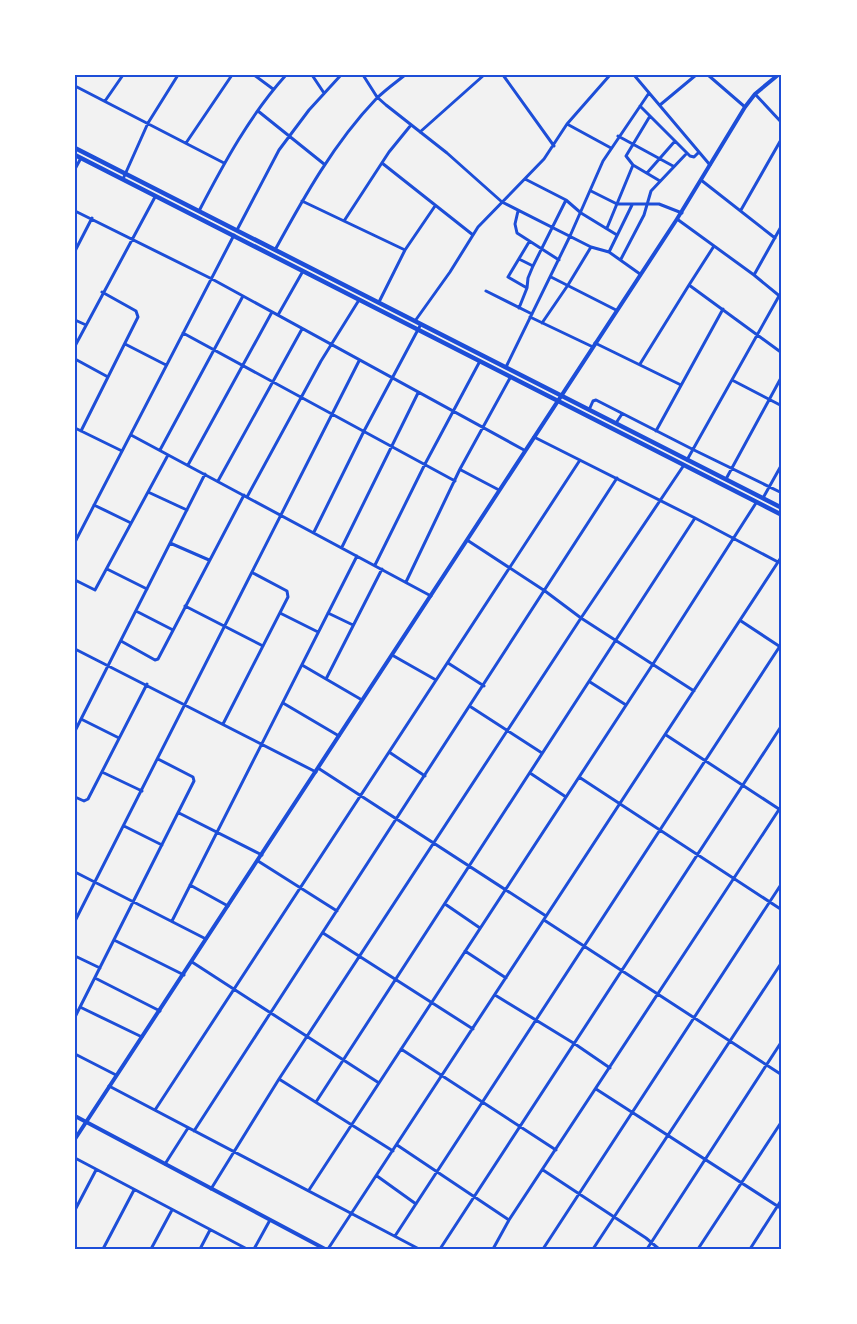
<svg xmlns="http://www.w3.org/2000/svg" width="857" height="1324" font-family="'Varela Round',sans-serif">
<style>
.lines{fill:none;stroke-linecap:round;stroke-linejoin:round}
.minor{stroke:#1d4ed8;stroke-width:3}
.tertiary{stroke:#1d4ed8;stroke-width:4}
.secondary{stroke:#1d4ed8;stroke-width:4.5}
.neatline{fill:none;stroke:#1d4ed8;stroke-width:2}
</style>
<rect width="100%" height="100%" fill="#f2f2f2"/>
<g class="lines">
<path class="minor" d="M254,75L273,89
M312,75L324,93
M363,75L377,97L386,105L447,153L502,202L591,247L609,252L640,274
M503,75L554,146
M634,75L710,165
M708,75L745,107
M75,76V75
M75,86L224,163
M755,94L782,123
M105,101L123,75
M660,105L696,75
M640,106L690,156L694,157L699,152
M258,111L324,164
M650,116L626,156L633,165L660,181
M567,124L611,148
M420,132L484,75
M618,136L673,166
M186,143L232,75
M382,163L473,235
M75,169L81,158
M647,173L675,141
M123,179L148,123L178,75
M525,179L566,200L581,213L617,235
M701,180L775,238
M591,191L617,204H659L682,213
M302,201L344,221L389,152L411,125
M741,210L782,138
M75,211L212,279L524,450
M199,211C224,163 250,115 286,75
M518,211L515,224L517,233L559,260
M677,219L754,275L782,298
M344,221L405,250
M607,228L633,165
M237,230L279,150L309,110L341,75
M714,246L689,285L782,353
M275,250C304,197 334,143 376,99C385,90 395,83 405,75
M75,251L92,218
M609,252L632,205
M519,259L533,266
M621,259L644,215L651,191L687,153
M754,275L782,225
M551,277L616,310
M527,288L508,277L529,242
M486,291L532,314
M379,302L405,250L435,206
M519,308L527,288L528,278L533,266L566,200
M278,315L303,271
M530,317L593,347
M75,320L86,325
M415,321L450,272L478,227L544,159L567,124L610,75
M542,323L568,285L591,247
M183,333L455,481
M595,343L681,385
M125,344L166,365
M75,346L155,197
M75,359L108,377
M640,364L689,285
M506,367L570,236L603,161L649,93
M732,380L782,406
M589,410L593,401L596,400L694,450L782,493
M616,423L622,414
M75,428L122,451
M81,431L138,317L136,311L102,292
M656,431L723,309
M131,435L431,596
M534,437L695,518L778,562
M160,450L243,296
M687,460L779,296
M188,465L272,312
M461,470L499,490
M726,479L782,376
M218,481L302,329
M148,492L187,510
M247,497L321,361L359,300
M763,498L782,464
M94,505L131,523
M314,532L364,431L421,324
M467,540L545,591L581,618L694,691
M75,542L234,235
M170,543L209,560
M342,547L418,393
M375,565L425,464L480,361
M107,569L147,589
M75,580L95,590L168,455
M406,582L460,469L510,378
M185,606L263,646
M136,611L173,630
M280,613L318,632
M328,613L353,625
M741,621L782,648
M121,641L155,660L158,659L244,495
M75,649L316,772
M392,655L436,680
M448,663L484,686
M302,665L362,700
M326,679L382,569
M590,682L626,705
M283,703L339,736
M471,707L542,753
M81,719L119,738
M223,724L288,597L287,591L253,573
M75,731L205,474
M666,735L782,811
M389,752L425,776
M318,768L546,916
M102,772L142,791
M530,773L566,797
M579,777L782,910
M75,797L84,801L88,799L147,684
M179,813L262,855
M124,826L162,845
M258,861L337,911
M75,872L206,939
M190,885L228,906
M445,904L480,928
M544,920L782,1075
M75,921L359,361
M172,921L357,556
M323,933L473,1029
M114,940L184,975
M465,951L506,978
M75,956L100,968
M192,962L379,1083
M95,978L160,1011
M495,995L575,1044L610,1068
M80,1007L142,1037
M75,1017L194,781L193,777L158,759
M401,1049L556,1150
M75,1054L116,1075
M279,1079L393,1151
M109,1086L419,1249
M596,1089L782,1209
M316,1102L695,518
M155,1110L580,460
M194,1131L617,478
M397,1145L509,1220
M75,1158L247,1249
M165,1164L188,1128
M543,1170L646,1238L659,1249
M377,1176L416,1204
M211,1189L279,1079L581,618L684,465
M309,1190L653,664L756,503
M75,1210L96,1170
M395,1236L780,646
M103,1249L134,1190
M151,1249L172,1210
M200,1249L210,1230
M254,1249L270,1220
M328,1249L782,556
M440,1249L782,725
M493,1249L509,1220L782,805
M543,1249L782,883
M593,1249L782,962
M647,1249L782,1041
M698,1249L782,1121
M750,1249L782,1199"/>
<path class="tertiary" d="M75,1116L325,1249
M75,1139L677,219L745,107L755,94L778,75"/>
<path class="secondary" d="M75,148L782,508
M75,155L782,515"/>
</g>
<rect width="857" height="1324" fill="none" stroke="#ffffff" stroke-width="153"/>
<rect x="76" y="76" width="704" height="1172" class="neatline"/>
</svg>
